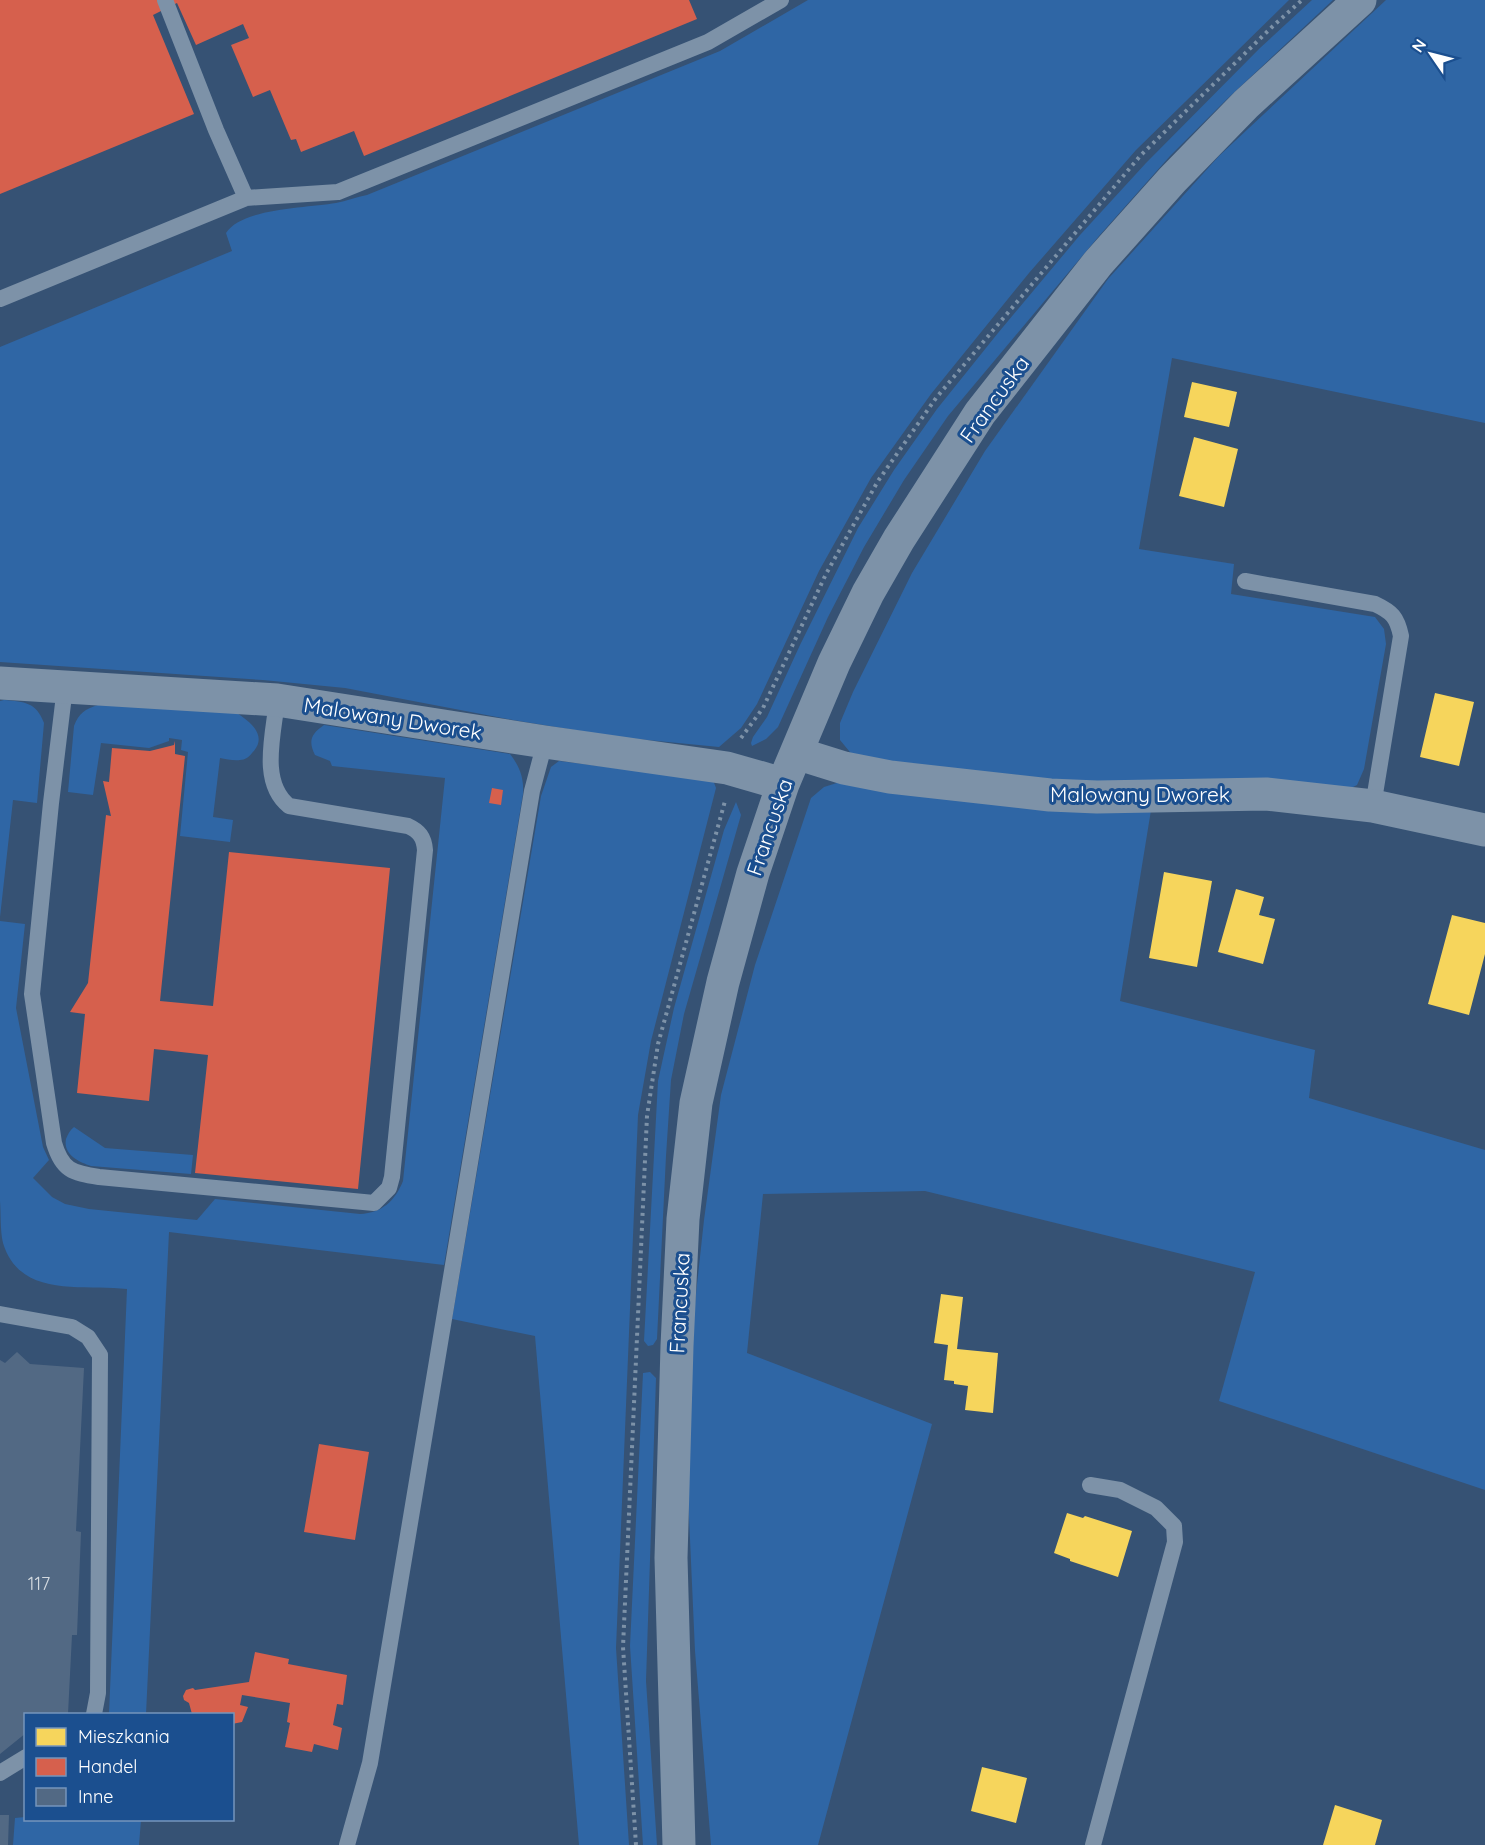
<svg xmlns="http://www.w3.org/2000/svg" width="1485" height="1845" font-family="Quicksand,sans-serif">
<style>
.green{fill:#2f66a5}
.homes{fill:#f6d55c}
.shops{fill:#d6604d}
.building{fill:#526984}
.lines{fill:none;stroke-linecap:round;stroke-linejoin:round}
.path{stroke:#7d92a8;stroke-width:4;stroke-dasharray:3 4.5;stroke-linecap:butt}
.lane{stroke:#7d92a8;stroke-width:16}
.street{stroke:#7d92a8;stroke-width:33}
.labels{text-anchor:middle;dominant-baseline:central;stroke-width:6;stroke-linejoin:round;paint-order:stroke}
.number-label{font-size:18px;fill:#d4dae0}
.street-label{font-size:21px;fill:#fff;stroke:#1b4f8f}
</style>
<rect width="100%" height="100%" fill="#365274"/>
<path class="green" d="M808,0H1289L1136,150L1029,273L931,394L871,478L819,571L757,704L741,728L719,747L617,737L513,720L345,688L263,680L0,662V347L232,251L226,233C242,208 307,208 336,203C346,201 357,197 367,195L720,51Z
M1312,0H1333L1227,99L1170,156L1099,236L948,416L904,480L864,547L828,617L778,727L766,739L752,746L751,743L753,737L767,717L800,645L858,528L894,470L937,409L998,333L1080,235L1146,163L1260,48Z
M1386,0H1485V423L1172,358L1139,549L1234,564L1231,594L1375,617L1384,629L1386,644L1364,769L1357,785L1345,791L1052,787L854,757L840,740V723L853,692L912,573L985,451L1108,279L1219,156Z
M4,700C25,702 36,702 44,723L37,803L13,800L0,917V701Z
M98,705L235,712C250,721 269,736 252,753C249,757 245,760 240,760C234,761 226,759 220,758L213,817L233,820L230,842L180,836L188,752L181,750L182,740L169,738V741L149,748L101,743L93,795L68,792L74,726C79,713 85,709 98,705Z
M324,725L510,754C520,767 524,778 523,794L444,1265L169,1232L146,1714H109L127,1289C83,1284 20,1299 3,1243C0,1230 1,1214 0,1201V921L25,924L16,1008L43,1147L49,1160L33,1178L52,1197L65,1204L89,1209L197,1220L215,1199L360,1214C382,1213 395,1201 403,1181L445,778L332,766L330,761L315,755C308,741 311,734 324,725Z
M559,761L713,780L716,788L651,1041L638,1115L616,1648L629,1845H579L535,1336L452,1319L541,796L551,767Z
M840,782L1152,804L1120,1001L1315,1050L1309,1098L1485,1150V1490L1219,1401L1255,1272L925,1191L763,1194L747,1353L932,1424L818,1845H711L695,1651L687,1472L692,1331L704,1220L721,1095L755,965L811,798L824,787Z
M736,802L741,815L684,1014L671,1080L666,1156L657,1339L653,1345L648,1346L644,1341L658,1081L674,1008L724,830Z
M74,1127L105,1148L193,1155L191,1174L91,1166C79,1162 63,1155 66,1139C68,1134 70,1130 74,1127Z
M650,1372L656,1378L646,1681L657,1845H643L630,1646L643,1373Z
M25,1817L26,1820H141L139,1845H13L15,1818Z"/>
<path class="homes" d="M1192,382L1237,392L1229,427L1184,417Z
M1194,437L1238,449L1224,507L1179,496Z
M1435,693L1474,702L1459,766L1420,757Z
M1164,872L1212,881L1197,967L1149,958Z
M1236,889L1264,897L1259,915L1275,919L1263,964L1218,952Z
M1452,915L1485,923V954L1469,1015L1428,1004Z
M941,1294L963,1297L957,1349L998,1353L993,1413L965,1410L968,1386L954,1384V1381L944,1380L948,1345L934,1343Z
M1067,1513L1083,1518L1085,1516L1132,1531L1118,1577L1070,1561V1559L1054,1553Z
M982,1767L1027,1778L1016,1823L971,1811Z
M1335,1805L1382,1820L1375,1845H1323Z"/>
<path class="shops" d="M0,0H689L697,19L364,156L354,131L301,152L296,139L291,140L270,90L253,97L231,45L249,38L243,24L196,45L177,3L153,15L194,114L0,194Z
M175,741V754L185,756L160,1001L213,1006L229,852L390,868L358,1189L195,1173L208,1055L154,1049L149,1101L77,1093L85,1014L70,1012L88,983L106,815L111,816L103,781L109,782L112,748L150,751L174,745Z
M492,788L503,790L501,805L489,803Z
M319,1444L369,1452L355,1540L304,1532Z
M255,1652L289,1659L288,1664L347,1675L343,1705L337,1704L333,1725L342,1728L338,1750L314,1744L312,1752L285,1747L290,1723L287,1722L290,1703L242,1695L240,1705L248,1707L242,1722L232,1724V1714H192L189,1703L184,1700L183,1696L186,1690L193,1688L195,1690L249,1682Z"/>
<path class="building" d="M17,1352L30,1364L84,1368L76,1531L81,1532L77,1635H72L68,1714H26V1733L0,1754V1360L5,1363Z
M0,1815H9L8,1845H0Z"/>
<g class="lines">
<path class="path" d="M741,738L763,708L826,574L878,481L936,398L1141,155L1272,27L1302,0
M636,1845L623,1647L647,1116L658,1044L725,801"/>
<path class="lane" d="M246,198L338,192L708,42L781,0
M0,299L246,198L216,130L165,0
M1245,581L1375,604C1392,612 1397,617 1401,636L1373,806
M65,687L51,803L32,994L54,1143C62,1170 72,1173 99,1177L374,1203L389,1188L392,1177L425,850C424,837 419,831 408,826L289,806C259,782 274,733 277,700
M0,1314L72,1327L88,1337L100,1355L98,1693L94,1714
M1090,1485L1120,1490L1156,1508L1174,1526L1175,1542L1093,1845
M0,1773L26,1757
M347,1845L370,1763L532,791L545,742"/>
<path class="street" d="M0,683L277,700L545,742L727,768L783,784
M796,753L844,768L890,777L1050,795L1097,797L1266,794L1373,806L1485,830
M679,1845L671,1558L677,1346L683,1219L696,1103L723,982L753,873L783,784L834,663L868,593L899,539L980,413L1098,263L1172,180L1246,104L1360,0"/>
</g>
<g class="labels">
<g class="number-label">
<text x="39" y="1583">117</text>
</g>
<g class="street-label">
<text transform="translate(994 399) rotate(-54)">Francuska</text>
<text transform="translate(393 718) rotate(9)">Malowany Dworek</text>
<text x="1140" y="794">Malowany Dworek</text>
<text transform="translate(769 827) rotate(-71)">Francuska</text>
<text transform="translate(679 1303) rotate(-87)">Francuska</text>
</g>
</g>
<rect x="24" y="1713" width="210" height="108" fill="#1b4f8f" stroke="#7695bc" stroke-width="1.5"/>
<rect x="36" y="1728" width="30" height="18" fill="#f6d55c" stroke="#7695bc" stroke-width="1.5"/>
<text x="78" y="1743" font-size="18" fill="#ffffff">Mieszkania</text>
<rect x="36" y="1758" width="30" height="18" fill="#d6604d" stroke="#7695bc" stroke-width="1.5"/>
<text x="78" y="1773" font-size="18" fill="#ffffff">Handel</text>
<rect x="36" y="1788" width="30" height="18" fill="#526984" stroke="#7695bc" stroke-width="1.5"/>
<text x="78" y="1803" font-size="18" fill="#ffffff">Inne</text>
<g transform="translate(1431 54) rotate(305)" stroke="#1b4f8f" stroke-width="4.5" paint-order="stroke">
<path d="M0-4.5L10 22L0 15L-10 22Z" fill="#ffffff"/>
<text y="-9" font-size="16" font-weight="bold" text-anchor="middle" fill="#ffffff">N</text>
</g>
</svg>
